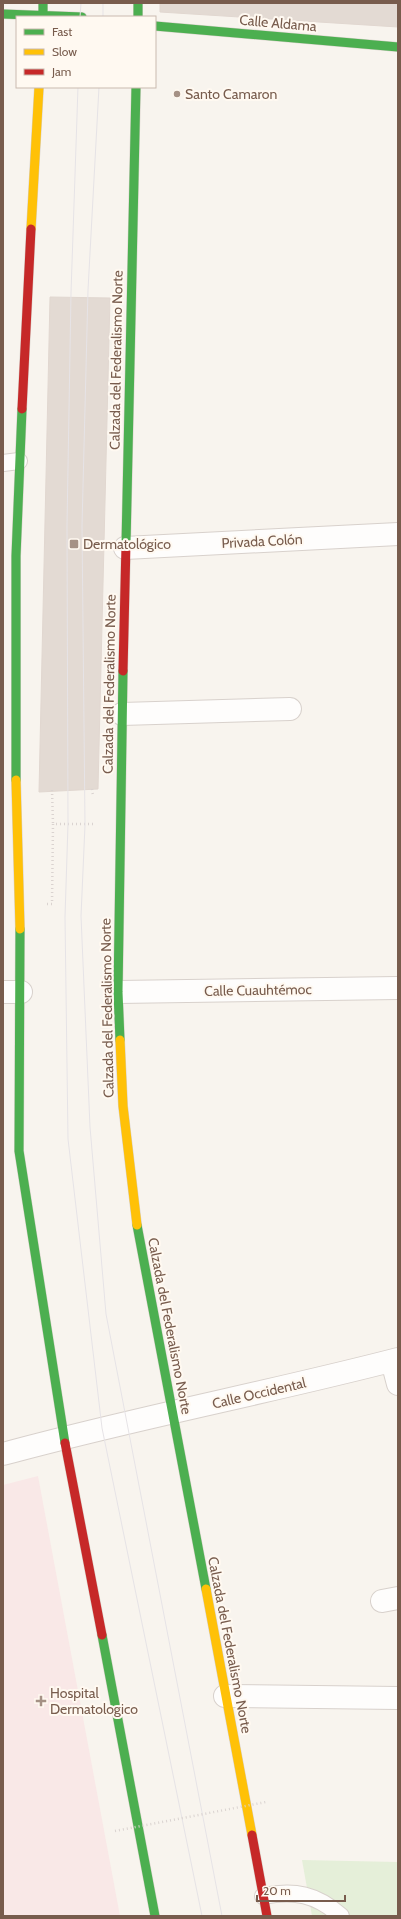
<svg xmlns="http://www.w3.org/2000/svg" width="401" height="1919" font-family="Cabin,sans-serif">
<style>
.medical{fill:#f9e8e7}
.green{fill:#e5efd9}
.building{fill:#e3dad3;stroke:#e1d7d0}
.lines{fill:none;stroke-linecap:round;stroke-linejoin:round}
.lane-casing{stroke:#d8d1cc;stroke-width:18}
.street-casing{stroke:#d8d1cc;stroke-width:24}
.fast-casing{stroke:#d8d1ca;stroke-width:10}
.slow-casing{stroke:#d8d1ca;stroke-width:10}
.jam-casing{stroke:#d8d1ca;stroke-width:10}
.path{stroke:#dad3d0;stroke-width:2.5;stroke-dasharray:1 3;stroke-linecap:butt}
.lane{stroke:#fefdfc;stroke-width:16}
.street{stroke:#fefdfc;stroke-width:22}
.fast{stroke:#4caf50;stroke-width:9}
.slow{stroke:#ffc107;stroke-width:9}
.jam{stroke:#c62828;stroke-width:9}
.tram{stroke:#e6e3e6;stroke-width:1}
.path-bridge{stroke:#dad3d0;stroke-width:2.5;stroke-dasharray:1 3;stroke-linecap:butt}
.poi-dot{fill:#a59185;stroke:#fff9f1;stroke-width:1.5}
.labels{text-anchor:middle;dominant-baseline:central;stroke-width:4;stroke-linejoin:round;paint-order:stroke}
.street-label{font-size:14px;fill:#785c4d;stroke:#fff9f1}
.poi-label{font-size:14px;fill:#785c4d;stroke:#fff9f1;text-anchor:start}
</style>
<rect width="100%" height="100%" fill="#f8f4ee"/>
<path class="medical" d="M38,1476L120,1916H3V1485Z"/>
<path class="green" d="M302,1860L398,1862V1916H312Z"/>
<path class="building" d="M160,3H398V27L160,12Z
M50,297L110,298L98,789L39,792Z"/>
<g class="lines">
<defs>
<path id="lane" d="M3,463L19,461
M263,1896C295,1890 316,1894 341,1916"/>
<path id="street" d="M125,548L398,534
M122,714L290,709
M3,992H21
M118,992L398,988
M392,1361L398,1384
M3,1454C134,1418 267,1393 398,1359
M382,1601L398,1598
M225,1696L398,1698"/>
<path id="fast" d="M43,3V17
M138,3V17
M3,14L82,17
M155,26L398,47
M126,544L136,87
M16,780V556L22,409
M20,929L19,1151L65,1443
M120,1040L118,992L123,671
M137,1225L206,1589
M102,1635L155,1916"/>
<path id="slow" d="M31,229L39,87
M16,780L20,929
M120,1040L123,1106L137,1225
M206,1589L252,1835"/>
<path id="jam" d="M22,409L31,229
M123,671L126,544
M65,1443L102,1635
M252,1835L267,1916"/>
</defs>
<use href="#lane" class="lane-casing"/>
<use href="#street" class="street-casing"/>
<use href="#fast" class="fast-casing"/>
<use href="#slow" class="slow-casing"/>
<use href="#jam" class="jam-casing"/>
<path class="path" d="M92,789L93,796
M52,790L53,824
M47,904H52L53,824H95"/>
<use href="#lane" class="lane"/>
<use href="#street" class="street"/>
<use href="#fast" class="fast"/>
<use href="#slow" class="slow"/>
<use href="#jam" class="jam"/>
<path class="tram" d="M80,17L81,3
M103,17V3
M78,87L71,293L67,526L68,824L65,917L68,1139L102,1428L202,1916
M99,87L88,290L82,526L85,825L81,916L90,1127L106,1314L222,1916"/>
<path class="path-bridge" d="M115,1831L266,1802"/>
</g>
<g class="poi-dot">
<circle cx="177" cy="94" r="4"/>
<rect x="69" y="539" width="10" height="10" rx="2"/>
<path d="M39 1695h4v4h4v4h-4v4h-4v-4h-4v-4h4z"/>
</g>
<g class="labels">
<g class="street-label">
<text transform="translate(278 23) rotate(5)">Calle Aldama</text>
<text transform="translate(116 360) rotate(-89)">Calzada del Federalismo Norte</text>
<text transform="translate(262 541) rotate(-3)">Privada Colón</text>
<text transform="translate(109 684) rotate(-89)">Calzada del Federalismo Norte</text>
<text transform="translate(258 990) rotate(-1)">Calle Cuauhtémoc</text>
<text transform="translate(107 1008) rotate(-91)">Calzada del Federalismo Norte</text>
<text transform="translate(170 1326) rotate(79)">Calzada del Federalismo Norte</text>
<text transform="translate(259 1393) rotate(-13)">Calle Occidental</text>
<text transform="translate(230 1645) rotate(79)">Calzada del Federalismo Norte</text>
</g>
<g class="poi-label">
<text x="185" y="94">Santo Camaron</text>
<text x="83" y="544">Dermatológico</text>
<text x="50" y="1693">Hospital<tspan x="50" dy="16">Dermatologico</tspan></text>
</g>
</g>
<rect width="401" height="1919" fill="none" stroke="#785c4d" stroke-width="8"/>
<rect x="16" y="16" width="140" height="72" fill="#fff9f1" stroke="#c9baaf"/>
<rect x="24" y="29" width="20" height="6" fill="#4caf50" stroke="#c9baaf"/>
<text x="52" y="36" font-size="12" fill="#785c4d">Fast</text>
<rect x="24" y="49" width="20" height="6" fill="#ffc107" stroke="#c9baaf"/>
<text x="52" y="56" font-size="12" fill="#785c4d">Slow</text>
<rect x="24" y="69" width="20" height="6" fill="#c62828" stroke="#c9baaf"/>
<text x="52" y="76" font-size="12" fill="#785c4d">Jam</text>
<path d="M257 1895v6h88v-6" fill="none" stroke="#785c4d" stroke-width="2"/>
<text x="263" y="1895" font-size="12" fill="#785c4d" stroke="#fff9f1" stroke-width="3" paint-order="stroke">20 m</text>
</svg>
